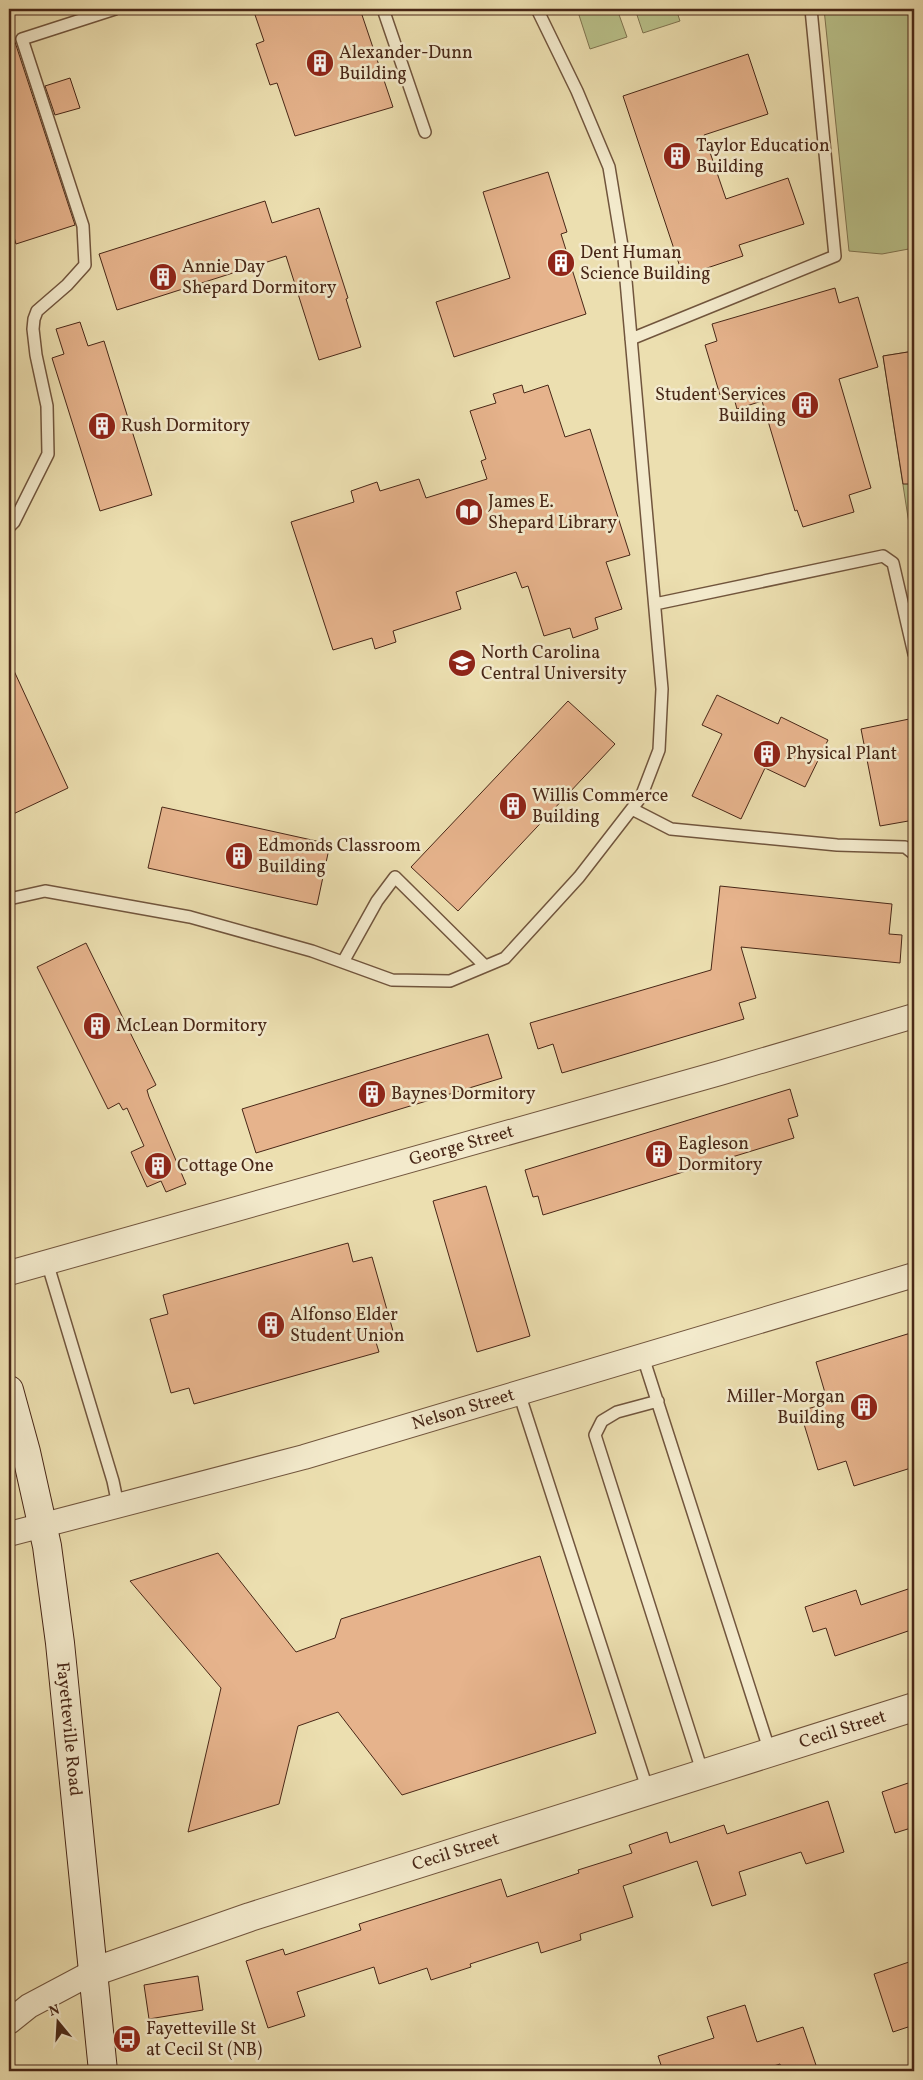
<svg xmlns="http://www.w3.org/2000/svg" width="923" height="2080" font-family="Vollkorn,serif">
<style>
.green{fill:#b9c18a;stroke:#807450}
.building{fill:#e6b38c;stroke:#482717}
.lines{fill:none;stroke-linecap:round;stroke-linejoin:round}
.service-casing{stroke:#71553d;stroke-width:14}
.minor-casing{stroke:#71553d;stroke-width:26}
.tertiary-casing{stroke:#71553d;stroke-width:30}
.secondary-casing{stroke:#482717;stroke-width:30}
.service{stroke:#f3eacc;stroke-width:11}
.minor{stroke:#f3eacc;stroke-width:24}
.tertiary{stroke:#f3eacc;stroke-width:28}
.secondary{stroke:#f3eacc;stroke-width:28}
.labels{text-anchor:middle;dominant-baseline:central;stroke-width:5;stroke-linejoin:round;paint-order:stroke}
.poi-label{font-size:18px;fill:#482717;stroke:#f3eacc;text-anchor:start}
.street-label{font-size:18px;fill:#482717;stroke:#f3eacc}
</style>
<rect width="100%" height="100%" fill="#ecdfb0"/>
<filter id="stains"><feTurbulence type="fractalNoise" baseFrequency=".004" numOctaves="4"/><feColorMatrix values="0 0 0 0 .2 0 0 0 0 .09 0 0 0 0 .02 0 0 0 .5 -.17"/></filter>
<radialGradient id="worn" r=".72"><stop offset=".6" stop-color="#630" stop-opacity="0"/><stop offset="1" stop-color="#630" stop-opacity=".3"/></radialGradient>
<path class="green" d="M577,9H617L627,37L590,49Z
M635,9H676L680,21L643,33Z
M824,9H914V248L882,254L849,251Z
M914,351V556L883,356Z"/>
<path class="building" d="M253,9H360L393,107L295,136L277,83L270,85L256,44L264,41Z
M9,36H13L75,225L16,244L9,220Z
M748,54L768,114L704,135L726,199L788,178L804,224L739,245L743,256L683,276L623,96Z
M70,78L80,108L55,115L45,86Z
M548,172L567,232L561,234L586,314L454,357L436,302L510,278L483,192Z
M265,201L272,223L319,208L348,298L346,299L361,347L319,360L286,256L117,310L99,254Z
M835,288L839,303L858,297L878,367L839,379L871,488L849,495L854,512L803,527L797,510L795,511L762,401L737,409L732,391L720,395L705,345L717,341L712,324Z
M80,322L88,346L104,341L152,495L100,511L52,358L64,354L56,329Z
M914,351V484H903L883,356Z
M522,385L524,393L548,385L565,437L590,429L630,555L606,562L622,609L595,618L598,629L573,638L570,628L544,636L528,586L522,588L516,572L456,592L461,609L393,631L396,642L375,649L372,638L333,650L291,522L354,502L351,491L377,482L380,491L419,479L426,498L487,479L481,461L486,459L470,411L496,403L493,394Z
M9,660L68,788L9,816Z
M717,695L778,724L781,717L828,740L805,787L765,768L741,819L692,796L722,734L702,725Z
M568,701L615,744L458,911L411,867Z
M914,718V820L880,826L861,729Z
M162,807L330,844L317,905L148,868Z
M720,886L892,904L889,934L902,935L900,963L741,947L756,998L739,1003L744,1019L562,1073L553,1044L538,1049L530,1023L711,970Z
M86,943L156,1085L147,1090L149,1097L186,1184L166,1192L161,1181L147,1187L131,1152L144,1146L127,1108L123,1110L119,1103L108,1109L37,967Z
M488,1034L502,1078L256,1153L242,1109Z
M790,1089L798,1116L788,1119L794,1138L543,1215L538,1196L533,1197L525,1170Z
M486,1186L530,1336L477,1352L433,1201Z
M348,1243L353,1262L372,1257L393,1331L374,1336L379,1352L194,1404L189,1388L171,1393L150,1319L168,1314L163,1295Z
M914,1332V1467L854,1486L846,1461L818,1470L800,1411L828,1403L816,1362Z
M218,1553L296,1652L335,1638L341,1619L540,1556L596,1733L402,1795L338,1712L298,1726L279,1804L188,1832L221,1688L130,1581Z
M914,1587V1629L835,1656L826,1628L813,1632L805,1607L856,1590L861,1605Z
M914,1781V1827L895,1833L882,1792Z
M828,1801L844,1852L806,1864L801,1852L739,1872L746,1895L712,1906L697,1861L623,1886L633,1917L580,1934L581,1940L541,1953L538,1942L470,1964L471,1967L431,1980L427,1968L379,1984L374,1967L297,1992L305,2016L268,2028L246,1961L283,1949L285,1955L361,1930L359,1924L501,1879L507,1897L579,1873L578,1870L632,1853L629,1845L667,1832L670,1843L724,1825L727,1834Z
M909,1962L914,1979V2025L893,2032L874,1974Z
M198,1976L203,2010L149,2019L144,1985Z
M745,2005L757,2042L803,2027L818,2071H782L780,2064L758,2071H663L658,2056L714,2038L707,2017Z"/>
<g class="lines">
<defs>
<path id="service" d="M383,9L425,132
M631,339L835,256L811,9
M9,527L14,522L48,454L47,406L36,355L33,329L34,319L37,311L67,285L85,265L83,226L22,39L115,9
M655,604L883,556L893,563L914,654
M632,809L671,829L837,845L905,847L914,854
M9,899L45,891L190,917L312,951L392,980L450,981L505,958L579,877L641,797L659,750L662,689L624,258L609,167L577,91L537,9
M343,962L377,901L395,877L485,966
M47,1262L113,1481L118,1505
M643,1357L770,1752
M519,1393L648,1791
M658,1401L617,1412L602,1421L595,1435L703,1774"/>
<g id="minor">
<path id="s1" d="M9,1273L720,1073L914,1016"/>
<path id="s2" d="M9,1534L304,1457L914,1275"/>
<path d="M9,2022L29,2006L93,1972"/>
</g>
<g id="tertiary">
<path id="s3" d="M93,1972L250,1917L914,1707"/>
</g>
<g id="secondary">
<path id="s4" d="M9,1390L26,1452L47,1546L60,1643L103,2071"/>
</g>
</defs>
<use href="#service" class="service-casing"/>
<use href="#minor" class="minor-casing"/>
<use href="#tertiary" class="tertiary-casing"/>
<use href="#secondary" class="secondary-casing"/>
<use href="#service" class="service"/>
<use href="#minor" class="minor"/>
<use href="#tertiary" class="tertiary"/>
<use href="#secondary" class="secondary"/>
</g>
<defs>
<symbol id="building-disc" viewBox="-11 -11 22 22"><circle r="9.5" fill="#8f2418" stroke="#f3eacc"/><path d="M-4-6H4V6H1V3H-1V6H-4ZM-2.5-4.3h1.7v1.8h-1.7ZM.8-4.3h1.7v1.8H.8ZM-2.5-1h1.7V.8h-1.7ZM.8-1h1.7V.8H.8Z" fill="#fff"/></symbol>
<symbol id="library-disc" viewBox="-11 -11 22 22"><circle r="9.5" fill="#8f2418" stroke="#f3eacc"/><path d="M-6-4Q-3-5.5-.7-3.5V5Q-3 3-6 4ZM6-4Q3-5.5 .7-3.5V5Q3 3 6 4Z" fill="#fff"/></symbol>
<symbol id="university-disc" viewBox="-11 -11 22 22"><circle r="9.5" fill="#8f2418" stroke="#f3eacc"/><path d="M0-5L7-2L0 1L-7-2ZM-4 1L0 2.5L4 1V4Q0 6-4 4Z" fill="#fff"/></symbol>
<symbol id="bus-disc" viewBox="-11 -11 22 22"><circle r="9.5" fill="#8f2418" stroke="#f3eacc"/><path d="M-5-6H5V4H4V6H2V4H-2V6H-4V4H-5ZM-3.5-4V0h7V-4ZM-3.5 1.2v1.5H-2V1.2ZM2 1.2v1.5H3.5V1.2Z" fill="#fff"/></symbol>
</defs>
<g fill-rule="evenodd">
<use href="#building-disc" x="304" y="47" width="32" height="32"/>
<use href="#building-disc" x="661" y="140" width="32" height="32"/>
<use href="#building-disc" x="545" y="247" width="32" height="32"/>
<use href="#building-disc" x="147" y="261" width="32" height="32"/>
<use href="#building-disc" x="789" y="389" width="32" height="32"/>
<use href="#building-disc" x="86" y="410" width="32" height="32"/>
<use href="#library-disc" x="453" y="496" width="32" height="32"/>
<use href="#university-disc" x="446" y="647" width="32" height="32"/>
<use href="#building-disc" x="751" y="738" width="32" height="32"/>
<use href="#building-disc" x="497" y="790" width="32" height="32"/>
<use href="#building-disc" x="223" y="840" width="32" height="32"/>
<use href="#building-disc" x="81" y="1010" width="32" height="32"/>
<use href="#building-disc" x="356" y="1078" width="32" height="32"/>
<use href="#building-disc" x="643" y="1138" width="32" height="32"/>
<use href="#building-disc" x="142" y="1150" width="32" height="32"/>
<use href="#building-disc" x="255" y="1309" width="32" height="32"/>
<use href="#building-disc" x="848" y="1391" width="32" height="32"/>
<use href="#bus-disc" x="111" y="2023" width="32" height="32"/>
</g>
<g class="labels">
<g class="poi-label">
<text x="339" y="53">Alexander-Dunn<tspan x="339" dy="21">Building</tspan></text>
<text x="696" y="146">Taylor Education<tspan x="696" dy="21">Building</tspan></text>
<text x="580" y="253">Dent Human<tspan x="580" dy="21">Science Building</tspan></text>
<text x="182" y="267">Annie Day<tspan x="182" dy="21">Shepard Dormitory</tspan></text>
<text x="786" y="395" text-anchor="end">Student Services<tspan x="786" dy="21">Building</tspan></text>
<text x="121" y="426">Rush Dormitory</text>
<text x="488" y="502">James E.<tspan x="488" dy="21">Shepard Library</tspan></text>
<text x="481" y="653">North Carolina<tspan x="481" dy="21">Central University</tspan></text>
<text x="786" y="754">Physical Plant</text>
<text x="532" y="796">Willis Commerce<tspan x="532" dy="21">Building</tspan></text>
<text x="258" y="846">Edmonds Classroom<tspan x="258" dy="21">Building</tspan></text>
<text x="116" y="1026">McLean Dormitory</text>
<text x="391" y="1094">Baynes Dormitory</text>
<text x="678" y="1144">Eagleson<tspan x="678" dy="21">Dormitory</tspan></text>
<text x="177" y="1166">Cottage One</text>
<text x="290" y="1315">Alfonso Elder<tspan x="290" dy="21">Student Union</tspan></text>
<text x="845" y="1397" text-anchor="end">Miller-Morgan<tspan x="845" dy="21">Building</tspan></text>
<text x="146" y="2029">Fayetteville St<tspan x="146" dy="21">at Cecil St (NB)</tspan></text>
</g>
<g class="street-label">
<text stroke="none"><textPath href="#s1" startOffset="470">George Street</textPath></text>
<text stroke="none"><textPath href="#s2" startOffset="471">Nelson Street</textPath></text>
<text stroke="none"><textPath href="#s4" startOffset="345">Fayetteville Road</textPath></text>
<text stroke="none"><textPath href="#s3" startOffset="788">Cecil Street</textPath></text>
<text stroke="none"><textPath href="#s3" startOffset="382">Cecil Street</textPath></text>
</g>
</g>
<rect width="923" height="2080" fill="none" stroke="#ecdfb0" stroke-width="30"/>
<rect x="10" y="10" width="903" height="2060" fill="none" stroke="#482717" stroke-width="2.5"/>
<rect x="15" y="15" width="893" height="2050" fill="none" stroke="#482717"/>
<g transform="translate(58 2022) rotate(342)" stroke="#f3eacc" stroke-width="4" paint-order="stroke">
<path d="M0-4L9 19L0 12L-9 19Z" fill="#482717"/>
<text y="-8" font-size="14" font-weight="bold" text-anchor="middle" fill="#482717">N</text>
</g>
<rect width="100%" height="100%" filter="url(#stains)"/>
<rect width="100%" height="100%" fill="url(#worn)"/>
</svg>
